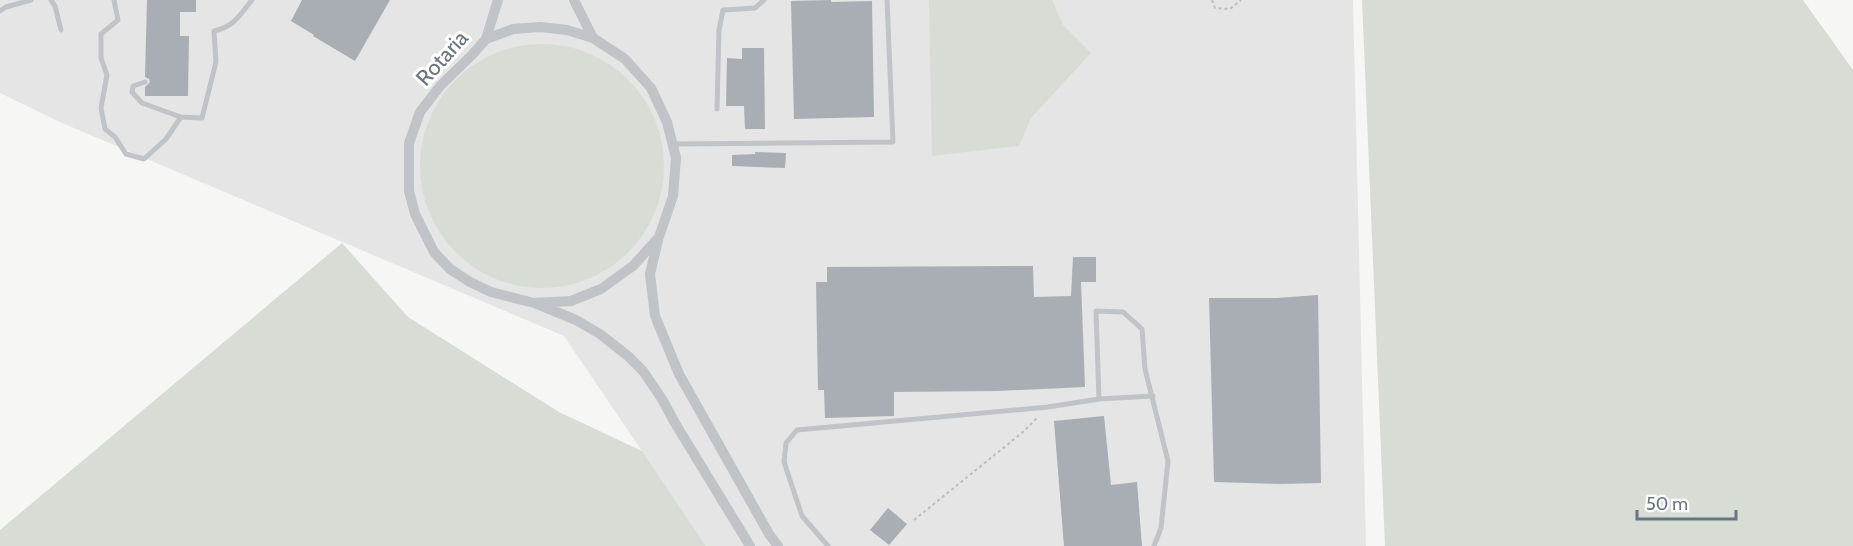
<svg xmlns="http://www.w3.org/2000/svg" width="1853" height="546" font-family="Cabin,sans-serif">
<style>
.built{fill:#e4e5e4}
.green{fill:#d7ddd5}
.building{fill:#a8aeb4}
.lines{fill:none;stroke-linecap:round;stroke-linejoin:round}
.path{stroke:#babcbf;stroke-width:2;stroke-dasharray:3 3;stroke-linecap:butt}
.lane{stroke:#c0c3c7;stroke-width:5}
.street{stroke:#c0c3c7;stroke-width:10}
.labels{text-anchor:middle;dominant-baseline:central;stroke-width:6;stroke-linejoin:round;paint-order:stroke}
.street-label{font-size:22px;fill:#687582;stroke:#fff}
</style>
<rect width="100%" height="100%" fill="#f6f6f4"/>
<path class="built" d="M0,0H1353L1366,546H706L564,336L62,123L0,93Z"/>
<path class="green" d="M929,0H1052L1063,25L1091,53L1031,118L1019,146L932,156Z
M1362,0H1803L1853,70V546H1385Z
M420 166a122 122 0 1 1 244 0a122 122 0 1 1-244 0Z
M342,243L408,317L559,412L642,451L706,546H0V530Z"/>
<path class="building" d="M147,0H196V12H180V36H189L188,96H145V87L150,82L149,79L145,77Z
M302,0H390L355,61L313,36L314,35L291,21Z
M831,0V2L872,1L874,117L794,119L791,1Z
M742,48H764L765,129H745L744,106H726L727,58L742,59Z
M755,152L786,153L785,168L732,166V155L755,154Z
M1073,257H1096V282H1081L1085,387L997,391L894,392V416L825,418L824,390H818L816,282H827V267L1033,266L1034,297L1071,296Z
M1318,295L1321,483L1279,484L1214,482L1209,298H1277Z
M1104,416L1111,485L1137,482L1142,546H1064L1054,421Z
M888,508L907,524L889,545L870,530Z"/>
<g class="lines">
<path class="path" d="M1212,0L1215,8L1230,9L1241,0
M914,520L1023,432L1037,418"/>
<path class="lane" d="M51,0L55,6L61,30
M114,0L118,20L101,34V58L107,75L101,108L105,129L115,137L126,154L144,159L166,139L181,117L142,103L132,92L133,86L145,82
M0,11L6,7L31,0
M717,109L719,30L723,10L755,8L764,0
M181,117L202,118L216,62L214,31C235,26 239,16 252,0
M672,144L893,142L887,0
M1099,399L1096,311L1123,312L1142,329L1145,369L1168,461L1161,528L1154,546
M828,546L802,516L784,462L786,443L797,430L1048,407L1099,399L1153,396"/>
<path class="street" d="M574,0L593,38
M540,27L567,30L593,38L625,59L651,88L667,122L676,158L673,196L659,237L633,266L601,289L571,301L534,303L491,292L470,282L450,269L434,252L415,214L409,191V143L420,112L441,85L472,55L486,39L513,29Z
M486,39L498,0
M658,240L650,274L655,316L679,374L769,534L778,546
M537,304L576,320L600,334L628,356L643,371L662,399L675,423L750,546"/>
</g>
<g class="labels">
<g class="street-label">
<text transform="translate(442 58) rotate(-48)">Rotaria</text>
</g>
</g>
<path d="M1637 510v9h99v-9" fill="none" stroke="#687582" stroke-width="3"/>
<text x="1646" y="510" font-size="18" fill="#687582" stroke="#ffffff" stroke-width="4.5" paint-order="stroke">50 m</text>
</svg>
